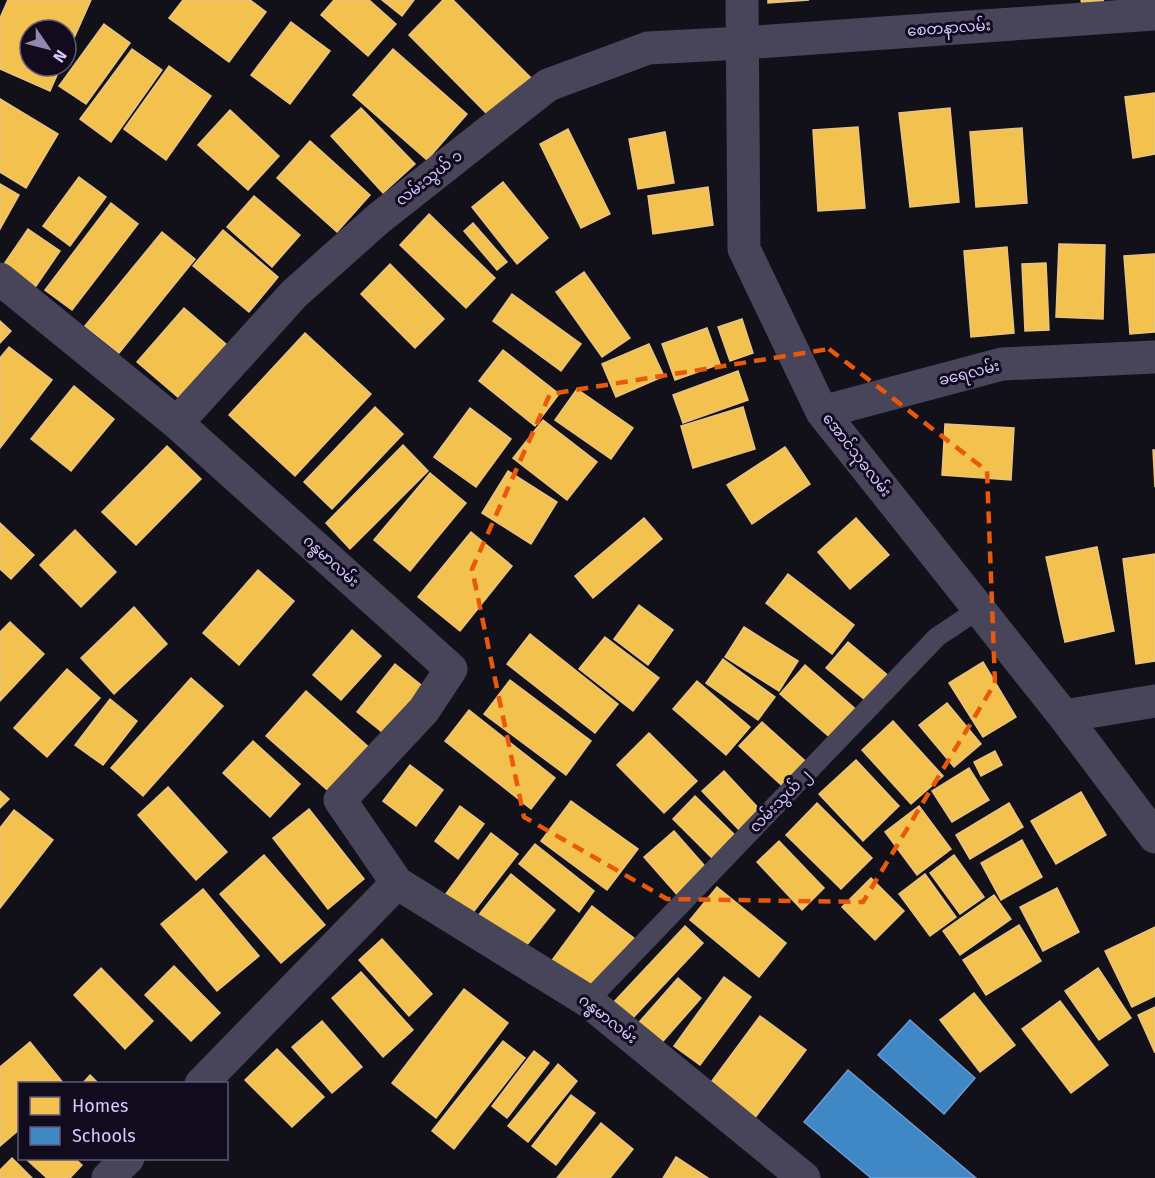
<svg xmlns="http://www.w3.org/2000/svg" width="1155" height="1178" font-family="'Fira Sans','Noto Sans Myanmar',sans-serif">
<style>
.homes{fill:#f2c14e;stroke:#eac383;stroke-width:1.5}
.schools{fill:#3f88c5;stroke:#6d9bd6;stroke-width:1.5}
.lines{fill:none;stroke-linecap:round;stroke-linejoin:round}
.service{stroke:#48445a;stroke-width:20}
.minor{stroke:#48445a;stroke-width:33}
.marked{fill:none;stroke:#e8590c;stroke-width:4.5;stroke-dasharray:12 8;stroke-linejoin:round}
.labels{text-anchor:middle;dominant-baseline:central;stroke-width:6;stroke-linejoin:round;paint-order:stroke}
.street-label{font-size:15px;fill:#d7c8ff;stroke:#110c1d}
</style>
<rect width="100%" height="100%" fill="#121019"/>
<path class="homes" d="M8,0H91L66,56V30H30V66H61L50,91L0,69V18Z
M183,0H250L266,12L229,62L169,18Z
M334,0H369L396,24L368,56L321,15Z
M382,0H414L402,16Z
M443,0H453L531,78L491,118L409,35Z
M768,0H809L768,3Z
M1081,0H1103L1104,2L1082,4Z
M291,22L330,51L290,104L251,75Z
M104,24L130,43L86,104L59,86Z
M132,49L162,70L111,142L80,119Z
M393,49L467,114L427,160L353,95Z
M169,66L211,96L166,160L124,129Z
M1155,93V154L1133,158L1125,97Z
M0,99L58,134L26,188L0,172Z
M361,108L415,164L383,193L331,136Z
M950,108L959,202L910,207L899,113Z
M230,110L279,156L248,190L198,145Z
M858,127L865,208L818,211L813,130Z
M1022,128L1027,203L976,207L970,132Z
M568,129L610,214L581,228L540,144Z
M665,132L674,183L638,189L629,139Z
M310,141L370,195L337,232L277,178Z
M79,177L106,197L70,246L43,226Z
M503,182L548,238L517,264L472,207Z
M0,184L19,195L0,229Z
M708,187L713,225L653,234L648,196Z
M254,196L300,235L272,267L227,227Z
M111,203L138,224L72,310L45,290Z
M429,214L495,278L466,308L400,245Z
M473,223L507,262L497,270L464,231Z
M28,229L60,251L34,289L2,267Z
M223,230L278,277L249,312L193,266Z
M162,232L195,259L119,353L85,326Z
M1059,244L1105,245L1103,319L1056,317Z
M1007,247L1014,333L971,337L964,251Z
M1155,254V332L1130,334L1124,256Z
M1046,263L1049,330L1025,331L1022,264Z
M390,264L444,319L415,348L361,294Z
M584,272L630,338L602,357L556,292Z
M512,294L581,344L561,371L493,321Z
M184,308L233,350L186,404L137,362Z
M742,319L753,353L730,361L718,327Z
M0,321L11,331L0,343Z
M707,328L720,364L675,380L662,344Z
M305,333L371,394L295,476L229,415Z
M649,344L664,376L616,397L602,364Z
M9,347L52,380L0,448V358Z
M503,350L559,394L535,426L479,381Z
M738,371L748,400L683,423L673,395Z
M74,386L114,419L71,471L31,439Z
M577,389L633,428L611,459L555,420Z
M375,407L403,434L332,509L304,482Z
M743,407L755,449L693,468L681,426Z
M470,408L511,439L476,487L434,457Z
M543,420L597,462L567,500L513,458Z
M945,424L1014,428L1011,480L942,475Z
M403,445L428,471L350,549L326,523Z
M167,446L201,479L136,545L102,512Z
M785,447L810,484L752,524L727,485Z
M1153,450H1155V487Z
M508,471L557,502L531,544L482,513Z
M430,473L466,503L410,571L374,540Z
M644,518L662,539L593,598L575,576Z
M856,518L889,555L850,589L818,552Z
M0,523L34,555L11,579L0,569Z
M75,530L116,572L81,607L40,565Z
M471,532L512,566L460,631L418,597Z
M1097,547L1114,631L1065,642L1046,557Z
M1155,554V661L1136,664L1123,559Z
M258,570L294,601L239,665L203,633Z
M788,574L854,625L832,654L766,603Z
M639,605L673,630L648,665L614,639Z
M134,607L167,644L114,694L81,658Z
M10,622L44,654L0,701V632Z
M744,627L798,661L779,691L725,657Z
M352,630L381,656L341,700L313,675Z
M530,634L618,704L595,733L507,664Z
M605,637L659,678L633,711L579,669Z
M848,642L896,682L875,708L826,668Z
M723,659L775,697L758,720L706,683Z
M983,662L1016,717L983,737L949,683Z
M395,664L425,688L387,736L357,712Z
M805,665L859,712L833,740L780,694Z
M67,669L100,698L47,757L14,728Z
M191,678L223,706L143,796L111,768Z
M510,680L591,741L566,775L484,714Z
M697,681L750,727L726,755L673,709Z
M306,691L372,750L333,795L266,736Z
M110,699L137,721L103,765L75,745Z
M947,703L981,744L954,767L919,725Z
M469,710L555,778L531,809L445,741Z
M893,721L943,776L911,804L862,750Z
M762,722L813,768L790,793L739,746Z
M649,733L697,781L664,813L617,765Z
M253,741L300,784L270,817L223,773Z
M995,751L1002,765L981,776L974,762Z
M856,760L899,806L863,841L819,794Z
M410,765L443,790L416,826L383,801Z
M969,768L989,800L952,822L932,791Z
M724,771L762,812L741,832L702,791Z
M168,787L227,852L196,880L138,815Z
M0,791L9,799L0,808Z
M1081,792L1106,835L1056,864L1031,821Z
M695,796L743,843L720,866L673,819Z
M571,801L638,849L607,890L541,841Z
M817,803L872,858L841,889L786,835Z
M1009,803L1023,827L970,859L956,835Z
M460,806L484,824L458,859L435,841Z
M919,806L951,849L917,875L885,832Z
M309,809L364,879L328,909L273,838Z
M14,810L53,840L0,908V828Z
M674,831L710,872L680,898L644,857Z
M491,833L518,854L471,915L445,895Z
M1022,840L1042,877L1001,900L981,863Z
M779,841L824,888L802,910L757,862Z
M535,844L594,891L579,912L519,864Z
M264,855L325,925L281,963L220,894Z
M954,855L984,897L960,914L930,873Z
M511,874L555,910L522,951L478,916Z
M925,874L956,917L930,936L899,894Z
M871,878L904,911L875,940L842,907Z
M717,887L786,943L759,977L690,920Z
M1057,888L1079,932L1043,951L1020,907Z
M203,889L259,956L217,991L161,924Z
M994,895L1011,919L960,955L943,931Z
M592,906L635,939L592,995L550,963Z
M1019,925L1041,961L986,995L963,960Z
M685,926L703,943L630,1021L612,1004Z
M1155,927V996L1132,1007L1105,951Z
M382,939L432,994L409,1016L359,960Z
M174,966L220,1013L191,1041L145,995Z
M101,968L153,1021L125,1049L74,995Z
M1098,968L1131,1018L1099,1040L1065,991Z
M361,972L413,1030L383,1057L332,998Z
M724,977L751,997L700,1065L674,1046Z
M678,978L701,998L657,1048L634,1028Z
M464,989L508,1023L436,1118L392,1083Z
M974,993L1015,1045L980,1072L940,1020Z
M1060,1001L1108,1065L1071,1093L1022,1029Z
M1155,1007V1053L1138,1015Z
M760,1016L806,1050L748,1127L703,1093Z
M322,1021L362,1067L332,1093L292,1047Z
M503,1041L525,1058L454,1149L432,1131Z
M30,1042L64,1084H20V1129L0,1146V1067Z
M277,1049L324,1097L292,1127L245,1080Z
M534,1051L549,1063L507,1118L492,1106Z
M558,1064L577,1081L528,1142L508,1126Z
M90,1075L99,1084H82Z
M571,1095L595,1113L556,1165L532,1146Z
M601,1123L633,1149L610,1178H557Z
M676,1157L708,1178H663Z
M12,1158L32,1178H0V1170Z
M25,1158H74L82,1165L70,1178H47Z"/>
<path class="schools" d="M910,1020L975,1078L944,1114L878,1055Z
M848,1070L976,1178H871L804,1122Z"/>
<g class="lines">
<path class="service" d="M588,1001L937,637L979,609"/>
<path class="minor" d="M742,0L744,249L822,412L1064,716L1155,837
M0,279L177,423L451,669L424,710L340,800L397,883L588,1001L804,1178
M822,412L1002,364L1155,357
M177,423L294,294L378,219L548,85L648,48L742,43L1155,14
M1064,716L1155,701
M201,1084L397,883
M108,1178L128,1158"/>
</g>
<path class="marked" d="M829,349L987,471L995,683L863,902L667,899L524,817L472,569L550,394Z"/>
<g class="labels">
<g class="street-label">
<text transform="translate(949 28) rotate(-4)">စေတနာလမ်း</text>
<text transform="translate(429 178) rotate(-38)">လမ်းသွယ် ၁</text>
<text transform="translate(969 373) rotate(-14)">ခရေလမ်း</text>
<text transform="translate(857 455) rotate(52)">အောင်သုခလမ်း</text>
<text transform="translate(331 561) rotate(42)">ဂန္ဓမာလမ်း</text>
<text transform="translate(780 801) rotate(-46)">လမ်းသွယ် ၂</text>
<text transform="translate(608 1019) rotate(38)">ဂန္ဓမာလမ်း</text>
</g>
</g>
<rect x="18" y="1082" width="210" height="78" fill="#110c1d" stroke="#605777" stroke-width="1.5"/>
<rect x="30" y="1097" width="30" height="18" fill="#f2c14e" stroke="#605777" stroke-width="1.5"/>
<text x="72" y="1112" font-size="18" fill="#d7c8ff">Homes</text>
<rect x="30" y="1127" width="30" height="18" fill="#3f88c5" stroke="#605777" stroke-width="1.5"/>
<text x="72" y="1142" font-size="18" fill="#d7c8ff">Schools</text>
<g transform="translate(48 48) rotate(125)"><circle r="28" fill="#110c1d" stroke="#605777" stroke-width="1.5"/>
<path d="M0-4.5L10 22L0 15L-10 22Z" fill="#9288ae"/>
<text y="-9" font-size="16" font-weight="bold" text-anchor="middle" fill="#d7c8ff">N</text>
</g>
</svg>
